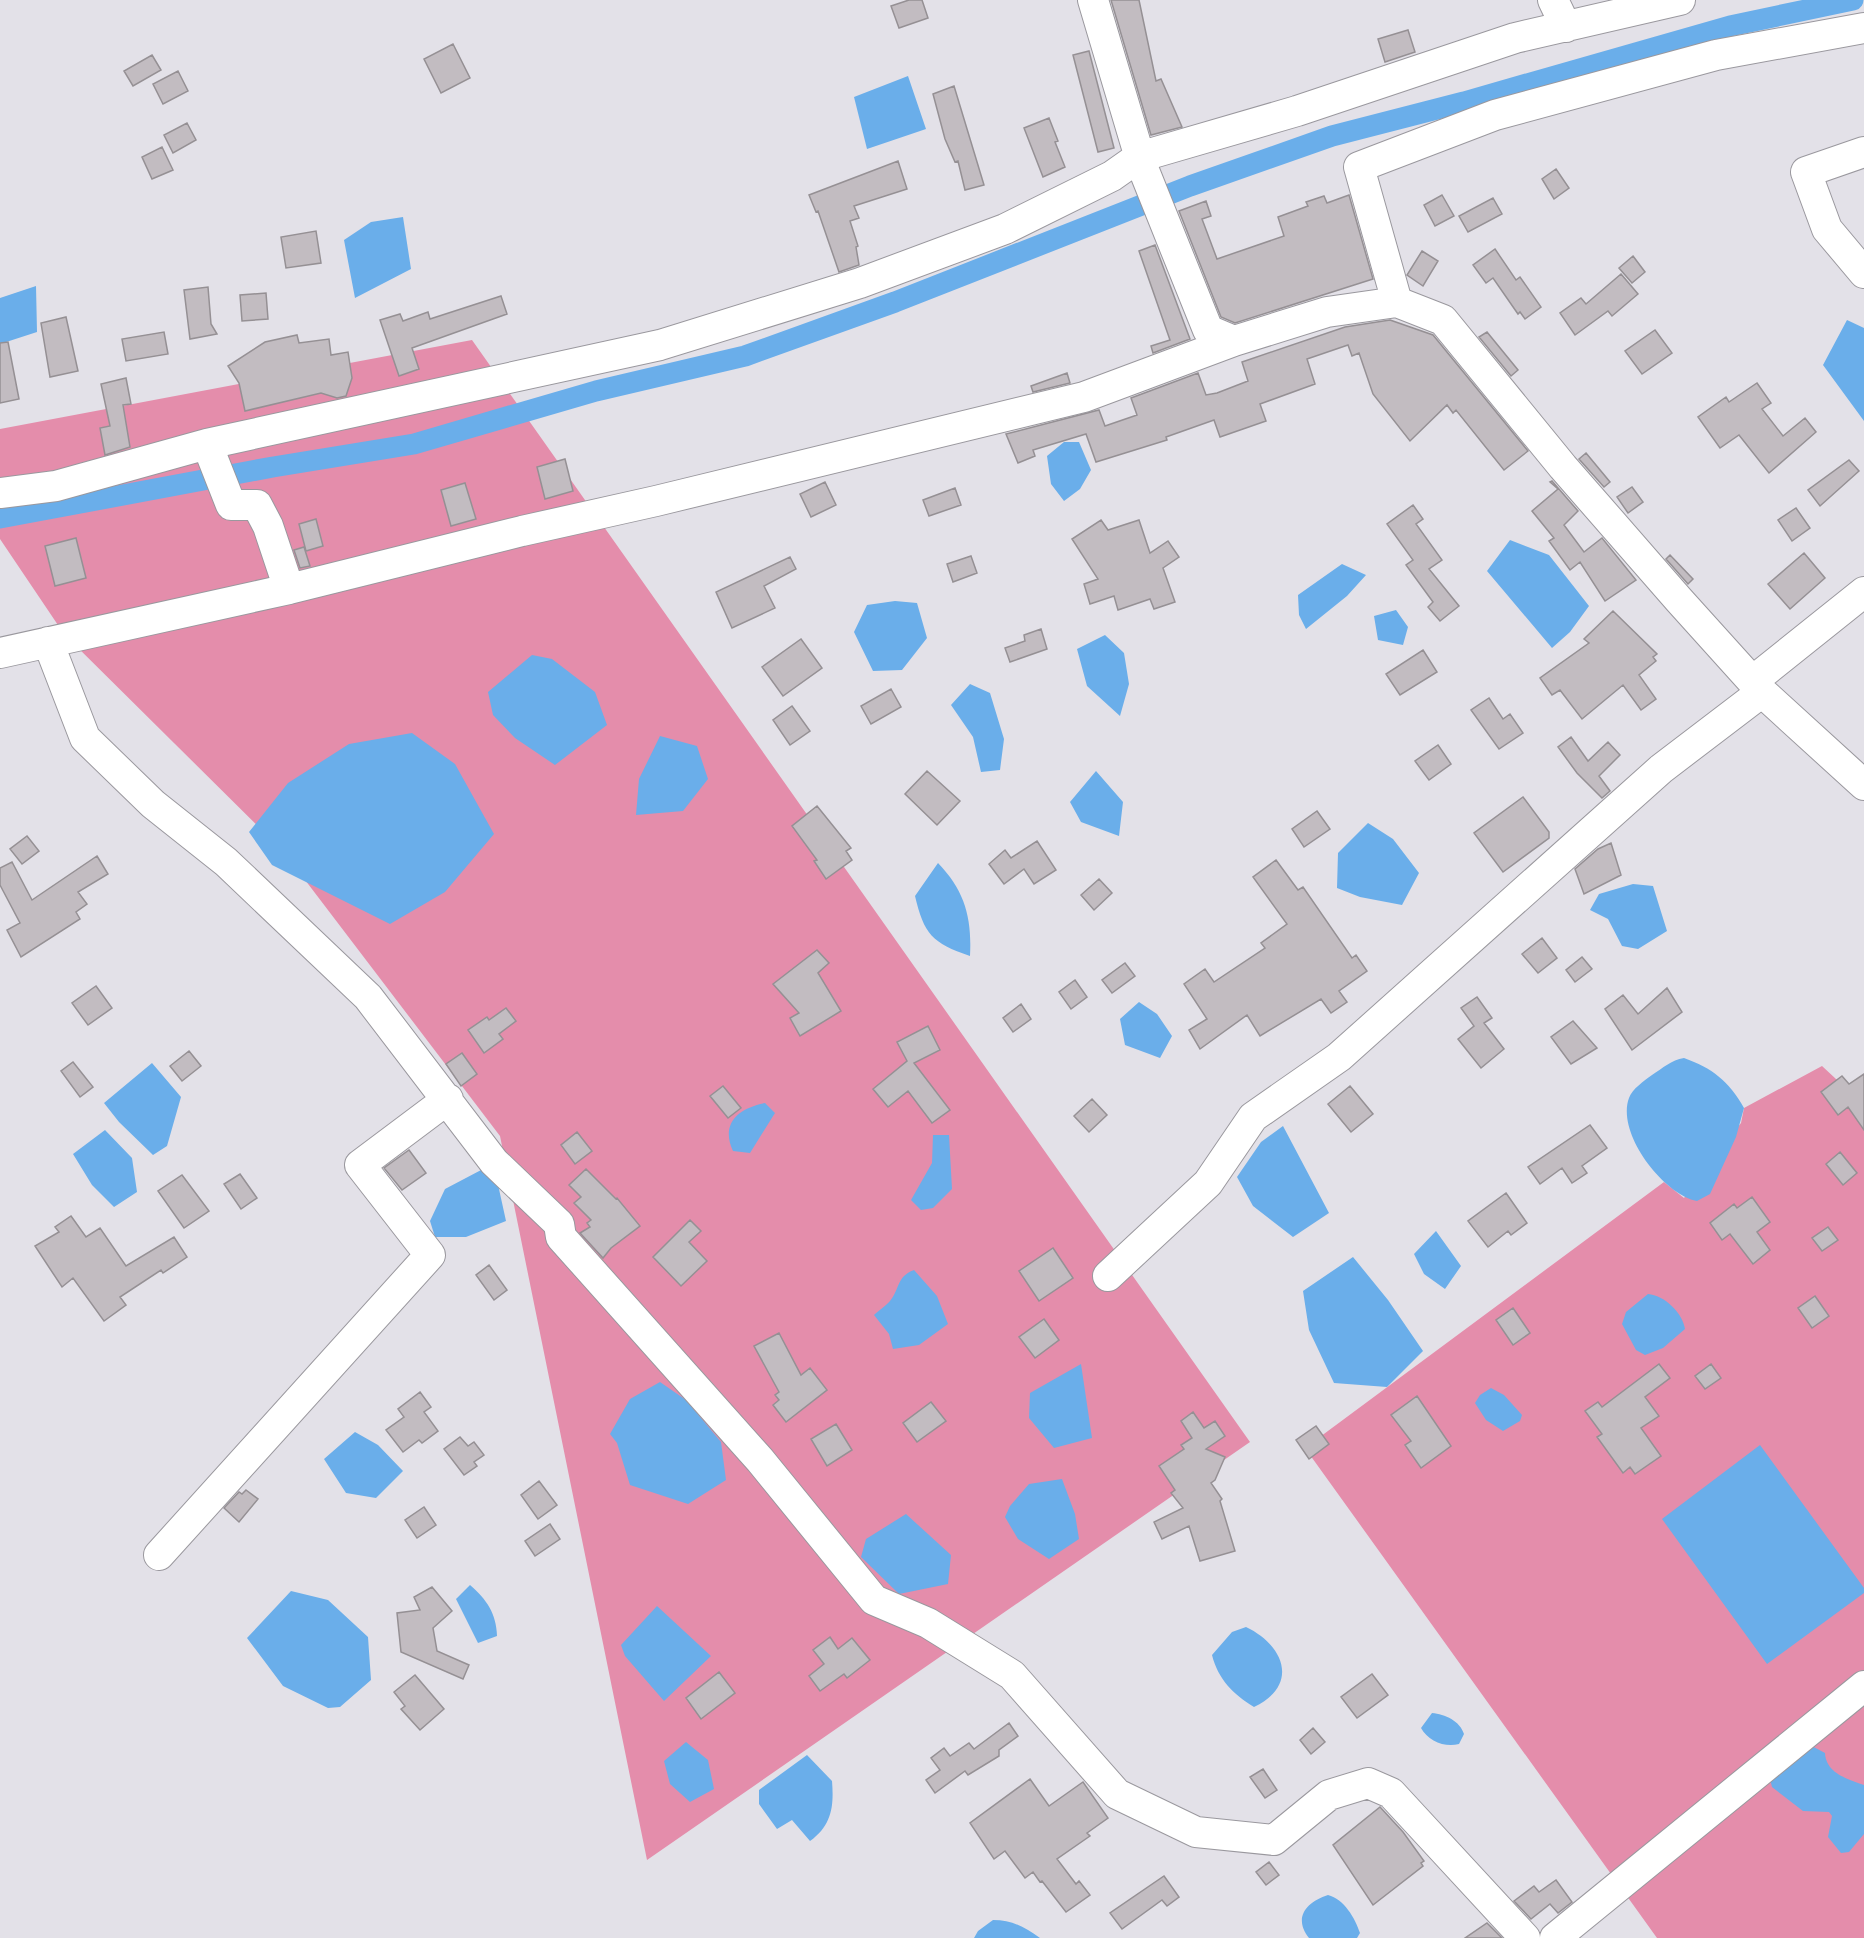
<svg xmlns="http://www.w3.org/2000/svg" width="1864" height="1938" font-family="'PT Sans',sans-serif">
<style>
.forest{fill:#e48dab}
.water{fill:#6aaeea}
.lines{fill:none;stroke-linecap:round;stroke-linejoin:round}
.canal{stroke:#6aaeea;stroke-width:21}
.building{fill:#c2bcc1;stroke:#959094;stroke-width:1.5}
.minor-casing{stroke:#9a989e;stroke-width:32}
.minor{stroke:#fff;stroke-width:30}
</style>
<rect width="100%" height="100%" fill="#e3e1e8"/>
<path class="forest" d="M472,340L1250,1442L647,1860L500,1136L283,851L64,634L0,539V429Z
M1822,1066L1864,1105V1938H1657L1305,1448L1664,1182L1684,1198L1741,1123L1744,1108Z"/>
<path class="water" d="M908,76L926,129L867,149L854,97Z
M403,217L411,269L355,298L344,240L371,222Z
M36,286L37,332L0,344V298Z
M1847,320L1864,328V421L1823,365Z
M1064,442H1079L1091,470L1080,489L1064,501L1051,484L1047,456Z
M1510,540L1549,555L1589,606L1570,632L1552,648L1487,571Z
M1342,564L1366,575L1347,596L1306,629L1299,615L1298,595Z
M895,601L917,603L927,638L902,670L873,671L854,632L867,605Z
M1396,610L1408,627L1403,645L1378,640L1374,616Z
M1105,635L1124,653L1129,684L1120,716L1087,686L1077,649Z
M532,655L552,659L595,692L607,725L555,765L515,738L493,715L488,692Z
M970,684L990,693L1004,739L1000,770L981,772L973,737L951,705Z
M412,733L455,764L494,834L445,892L390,924L272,865L249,832L288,783L349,744Z
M660,736L697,746L708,779L683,811L636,815L639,779Z
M1096,771L1123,802L1119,836L1081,822L1070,802Z
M1368,823L1393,839L1419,873L1402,905L1360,897L1337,888L1338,853Z
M938,863C965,891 972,918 970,956C932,943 924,934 915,896Z
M1633,884L1653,886L1667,931L1638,949L1622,946L1608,919L1590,910L1599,894Z
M1139,1002L1157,1014L1172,1036L1160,1058L1125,1045L1120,1019Z
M1684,1058C1712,1068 1729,1081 1744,1108L1736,1137L1710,1194L1697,1201C1663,1194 1616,1133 1629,1098C1632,1089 1644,1081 1652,1075C1663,1068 1671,1060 1684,1058Z
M152,1063L181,1097L167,1146L153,1155L119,1122L104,1103Z
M765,1103L775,1113L750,1153L733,1151C720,1123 739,1108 765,1103Z
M1283,1126L1329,1213L1293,1237L1253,1206L1237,1177L1261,1142Z
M105,1130L132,1158L137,1192L114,1207L92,1185L73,1154Z
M933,1135H949L952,1189L933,1208L921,1210L911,1200L932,1163Z
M483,1169L497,1180L506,1221L466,1237H435L430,1221L445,1189Z
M1436,1231L1461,1266L1445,1289L1424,1274L1414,1254Z
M1353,1257L1388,1300L1423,1351L1387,1387L1334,1383L1309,1330L1303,1291Z
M914,1270L937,1296L948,1324L919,1345L893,1349L889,1334L874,1315C879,1310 886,1306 890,1301C900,1289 896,1277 914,1270Z
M1648,1294C1664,1295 1683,1313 1685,1329L1663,1348L1645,1355L1636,1350L1622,1324L1626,1312Z
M1081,1364L1092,1438L1054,1448L1029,1418L1030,1393Z
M660,1382L686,1400L721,1442L726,1480L688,1504L630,1485L617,1443L610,1434L630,1399Z
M1491,1388L1504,1395L1522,1415L1520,1421L1503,1431L1486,1420L1475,1403L1480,1395Z
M355,1432L378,1445L403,1471L376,1498L346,1493L324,1459Z
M1760,1445L1864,1588V1593L1767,1664L1662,1519Z
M1062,1479L1075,1514L1079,1539L1049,1559L1018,1539L1005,1517L1010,1506L1029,1484Z
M906,1514L951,1555L948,1584L899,1594L861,1557L866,1539Z
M470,1585C487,1600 496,1613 497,1636L478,1643L456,1599Z
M291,1591L328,1600L368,1637L371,1680L340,1707L328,1708L283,1686L247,1638Z
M657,1606L711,1656L664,1701L625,1656L621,1645Z
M1246,1627C1284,1645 1300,1685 1254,1707C1233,1694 1218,1679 1212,1655L1232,1632Z
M1432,1713C1445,1714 1460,1721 1464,1734L1459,1744C1445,1748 1428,1741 1421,1728Z
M686,1742L708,1760L714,1789L690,1802L670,1784L664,1761Z
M1808,1744L1825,1753C1826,1773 1847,1779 1864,1785V1834L1849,1852L1841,1853L1828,1837L1832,1816L1829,1812L1803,1811L1772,1787L1770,1779Z
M807,1755L832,1781C834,1806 832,1825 810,1841L792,1820L777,1829L759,1804V1790Z
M1328,1895C1344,1899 1355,1918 1360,1933L1357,1938H1309C1293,1918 1306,1902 1328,1895Z
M993,1920C1012,1920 1025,1927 1040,1938H974L978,1931Z"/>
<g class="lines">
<path class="canal" d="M0,518L273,467L414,444L596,391L745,356L895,302L1190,186L1332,136L1464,102L1730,26L1853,0"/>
</g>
<path class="building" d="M909,0H922L928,18L899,28L891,6Z
M1111,0H1139L1156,81L1161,79L1182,127L1151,135Z
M1408,30L1415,52L1385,62L1378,39Z
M453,44L470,78L441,93L424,59Z
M1089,51L1114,148L1098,152L1073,55Z
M152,55L161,70L133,86L124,71Z
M178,71L188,91L163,104L153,84Z
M954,86L984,185L965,190L958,161L955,162L945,139L933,94Z
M1049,118L1058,141L1055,142L1065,167L1043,177L1024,128Z
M187,123L196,140L173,153L164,135Z
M162,147L173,170L152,179L142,157Z
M898,161L907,189L854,206L859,218L850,221L858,246L856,247L859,265L839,272L818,211L816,212L809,195Z
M1556,169L1569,188L1554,199L1542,179Z
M1349,195L1373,279L1235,323L1221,317L1179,211L1206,201L1211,216L1202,219L1217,259L1284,236L1278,217L1308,206L1306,202L1324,196L1327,203Z
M1442,195L1454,216L1435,226L1424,205Z
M1493,198L1502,214L1468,232L1459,216Z
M316,231L321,263L286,268L281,237Z
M1155,245L1190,339L1153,353L1151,346L1170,340L1139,251Z
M1495,249L1516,280L1520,277L1541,307L1525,319L1520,312L1518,314L1493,278L1486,283L1473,265Z
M1422,251L1438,261L1423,286L1407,275Z
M1633,256L1645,272L1632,283L1619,268Z
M1621,274L1638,294L1612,316L1608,311L1575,335L1560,313L1581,298L1586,304Z
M208,287L211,324L217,334L190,339L184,290Z
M266,293L268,319L242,321L240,295Z
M501,296L507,314L412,348L419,369L399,376L380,320L400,314L403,321L428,312L430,319Z
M66,317L78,371L50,377L41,323Z
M1390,320L1433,335L1528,451L1504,470L1456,410L1453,413L1447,405L1410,441L1373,394L1359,353L1352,356L1348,345L1307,359L1315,384L1260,404L1266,421L1220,437L1214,420L1166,437L1167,440L1096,462L1086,434L1033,450L1035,456L1018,463L1006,434L1099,410L1105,426L1137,415L1131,398L1198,373L1206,395L1217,393L1248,381L1242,362L1345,327Z
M1655,330L1672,353L1642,374L1625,351Z
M164,332L168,354L126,361L122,339Z
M1487,332L1518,370L1511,376L1479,337Z
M297,335L299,343L329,339L331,355L348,352L352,378L346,396L337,398L321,393L245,411L239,383L228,366L265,342Z
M8,342L19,399L0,403V343Z
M1067,373L1070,383L1033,392L1031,386Z
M126,378L131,404L123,405L130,447L105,455L100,428L110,426L101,384Z
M1757,383L1771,403L1762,409L1783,436L1805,418L1816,432L1769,473L1739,435L1720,448L1698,417L1726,397L1729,402Z
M1586,453L1610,482L1604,487L1579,459Z
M565,459L573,491L545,499L537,467Z
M1849,460L1859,471L1820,506L1808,490Z
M1552,481L1578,511L1564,525L1584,552L1602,538L1636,580L1605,601L1580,562L1570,570L1549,541L1554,538L1532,511L1558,489L1550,482Z
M825,482L836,505L811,517L800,494Z
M465,483L476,519L451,526L441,490Z
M1632,487L1643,502L1628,513L1617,497Z
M955,488L961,505L929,516L923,500Z
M1413,505L1423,519L1416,524L1442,560L1429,569L1459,606L1440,621L1428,607L1433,602L1406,565L1413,560L1387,524Z
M1796,508L1810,528L1792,541L1778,520Z
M316,519L323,546L306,551L299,524Z
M1101,520L1108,530L1139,520L1150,553L1168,541L1179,557L1163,568L1175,602L1154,609L1150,599L1118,610L1114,596L1090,604L1084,584L1098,579L1072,539Z
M76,538L86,578L55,586L45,546Z
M304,547L310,566L300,568L294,550Z
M1804,553L1825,578L1790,609L1768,584Z
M1670,555L1693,579L1688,584L1666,559Z
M971,556L977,573L953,582L947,564Z
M790,557L796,569L764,586L775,608L732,628L716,592Z
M1613,611L1657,654L1653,657L1656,661L1639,675L1656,699L1641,710L1623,685L1582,719L1560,690L1552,695L1540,678L1589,643L1584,639Z
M1041,629L1047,649L1010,662L1005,648L1025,641L1024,635Z
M801,639L822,668L783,696L762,667Z
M1423,650L1437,672L1400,695L1386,674Z
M891,689L901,707L871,724L861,706Z
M1489,698L1503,719L1510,714L1523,733L1499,749L1471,710Z
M792,706L810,731L790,745L773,720Z
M1571,737L1588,761L1608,742L1620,755L1599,776L1610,791L1602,798L1577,773L1558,747Z
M1438,745L1451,764L1429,780L1415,761Z
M927,771L960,801L937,825L905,794Z
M1523,797L1549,832V838L1503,872L1474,833Z
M817,806L851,848L846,851L852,860L826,879L814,861L817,860L792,826Z
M1317,811L1330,829L1304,847L1292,829Z
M27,836L39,851L22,864L10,849Z
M1037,841L1056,870L1034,884L1024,869L1004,884L989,864L1005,850L1011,858Z
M1611,843L1621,875L1584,894L1575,869L1598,849Z
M97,856L108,874L78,892L87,904L76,912L80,919L21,957L7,930L20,923L0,885V868L12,862L32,900Z
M1276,860L1298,890L1303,887L1352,958L1356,955L1367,971L1339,991L1347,1002L1331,1013L1321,999L1260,1036L1247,1015L1200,1049L1189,1030L1207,1019L1184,984L1205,969L1214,982L1265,948L1261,943L1287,924L1253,877Z
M1099,879L1112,893L1094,910L1081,895Z
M1542,938L1557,958L1538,973L1522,954Z
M817,950L829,963L818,973L841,1011L800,1036L790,1018L799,1013L773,984Z
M1582,957L1592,969L1575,982L1566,970Z
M1125,963L1135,976L1112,993L1102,980Z
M1075,980L1087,997L1071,1009L1059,992Z
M96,986L112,1008L88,1025L72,1003Z
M1667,988L1682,1012L1632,1050L1605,1009L1623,995L1638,1014Z
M1477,997L1492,1018L1484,1023L1504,1049L1481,1068L1458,1039L1474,1026L1461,1008Z
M1021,1004L1031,1019L1013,1032L1003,1018Z
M506,1008L516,1021L499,1034L503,1039L484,1053L468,1030L487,1017L489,1020Z
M1573,1021L1597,1048L1571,1064L1551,1037Z
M928,1026L940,1050L914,1063L950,1110L932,1123L908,1091L888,1107L873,1089L907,1061L897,1042Z
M189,1051L201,1066L182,1081L170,1066Z
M462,1053L477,1074L461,1086L446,1064Z
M73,1062L93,1087L80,1097L61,1071Z
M1864,1074V1130L1848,1107L1838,1115L1821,1092L1842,1076L1849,1084Z
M723,1086L741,1108L728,1118L710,1096Z
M1350,1086L1373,1114L1351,1132L1328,1104Z
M1092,1099L1107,1115L1089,1132L1074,1116Z
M1590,1125L1607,1148L1582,1166L1587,1173L1572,1183L1562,1168L1540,1184L1528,1167Z
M577,1132L592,1151L575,1164L561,1145Z
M409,1150L426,1173L402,1190L384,1168Z
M1840,1152L1857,1173L1843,1185L1826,1164Z
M586,1169L616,1199L617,1198L640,1226L611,1248L603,1258L580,1233L590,1227L587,1223L591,1220L574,1203L581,1197L569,1185Z
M240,1174L257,1198L241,1209L224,1184Z
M182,1175L209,1211L184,1228L158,1191Z
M1506,1193L1527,1223L1511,1235L1508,1231L1488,1247L1468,1221Z
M1752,1197L1770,1222L1757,1232L1770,1250L1753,1264L1730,1234L1722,1240L1710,1223L1734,1204L1737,1208Z
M71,1216L86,1237L100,1228L126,1266L174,1237L187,1257L163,1273L161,1270L120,1297L126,1305L104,1321L73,1278L62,1287L35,1246L59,1232L55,1227Z
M690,1220L701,1231L689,1242L707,1261L681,1286L653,1257Z
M1828,1227L1838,1240L1822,1251L1812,1238Z
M1053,1248L1073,1278L1039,1301L1019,1271Z
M489,1265L507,1290L494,1300L476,1275Z
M1815,1296L1829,1316L1812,1328L1798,1308Z
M1513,1308L1530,1333L1513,1345L1496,1320Z
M1044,1319L1059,1340L1035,1358L1019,1337Z
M779,1333L801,1375L810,1368L827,1390L786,1422L773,1405L779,1400L775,1395L779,1392L754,1346Z
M1659,1364L1670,1378L1645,1397L1659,1416L1641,1428L1661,1456L1635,1474L1630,1467L1623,1473L1597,1437L1602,1434L1585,1411L1598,1402L1602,1407Z
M1711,1364L1721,1378L1705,1389L1695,1376Z
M420,1392L431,1407L424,1412L438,1431L422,1443L419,1440L403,1452L386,1430L404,1417L398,1409Z
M1417,1396L1451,1446L1421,1468L1405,1445L1411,1441L1391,1415Z
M931,1402L946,1421L917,1442L903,1423Z
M1193,1412L1204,1428L1215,1421L1225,1436L1206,1449L1225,1457L1215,1480L1211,1483L1222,1499L1220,1501L1235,1551L1200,1561L1189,1526L1162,1539L1154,1522L1183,1508L1171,1493L1175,1490L1159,1466L1184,1449L1181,1445L1192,1438L1181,1421Z
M836,1424L852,1450L827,1466L811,1439Z
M1316,1426L1329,1444L1309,1459L1296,1440Z
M460,1437L468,1446L474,1442L484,1455L474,1462L477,1466L464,1475L444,1449Z
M539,1481L557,1505L538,1519L521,1495Z
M246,1490L258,1499L239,1522L224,1508L239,1492L242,1494Z
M424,1507L436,1525L417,1538L405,1520Z
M550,1524L560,1539L535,1556L525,1541Z
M432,1587L452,1611L433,1628L437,1651L469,1665L463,1679L401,1652L397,1613L420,1610L414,1597Z
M830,1637L838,1649L852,1638L870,1660L847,1678L844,1674L820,1691L809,1676L824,1664L813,1650Z
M719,1672L735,1693L701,1719L686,1698Z
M1372,1674L1388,1695L1357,1718L1341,1697Z
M415,1675L444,1709L420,1730L401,1709L405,1706L394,1692Z
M1009,1723L1018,1736L999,1750V1756L968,1775L965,1771L935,1793L926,1780L940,1770L931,1758L944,1748L950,1756L969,1743L974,1749Z
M1313,1728L1325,1742L1311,1754L1300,1740Z
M1263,1769L1277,1790L1265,1798L1250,1777Z
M1030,1779L1049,1806L1083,1782L1108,1818L1087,1833L1090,1836L1057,1859L1076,1884L1079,1881L1090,1895L1066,1912L1042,1881L1040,1882L1033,1872L1025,1878L1005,1851L994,1859L970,1823Z
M1380,1807L1403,1832L1424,1861L1421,1863L1423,1866L1373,1905L1333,1845Z
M1269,1862L1279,1875L1266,1885L1256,1872Z
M1164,1876L1179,1897L1167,1906L1162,1900L1122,1929L1110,1913Z
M1556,1880L1572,1902L1558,1913L1550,1904L1531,1919L1514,1901L1534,1886L1539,1892Z
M1487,1923L1502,1938H1465Z"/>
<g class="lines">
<defs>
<path id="minor" d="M1093,0L1143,168L1208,330L1234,341L1327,312L1397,302L1443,320L1563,467L1679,600L1762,692L1864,785
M1553,0L1566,27
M1864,152L1806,172L1827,229L1864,273
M1397,302L1359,167L1495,115L1716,55L1864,28
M0,493L56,486L207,444L660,345L860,283L1005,229L1112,176L1139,157L1297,111L1515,38L1680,0
M289,589L522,531L656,501L1084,397L1234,341
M48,642L85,738L153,804L226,862L368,997L494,1162L559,1224L561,1237L760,1460L874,1600L928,1623L1012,1675L1117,1794L1196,1832L1274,1840L1329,1795L1368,1783L1391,1793L1525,1938
M0,653L289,589L268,526L257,505H231L207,444
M1754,680L1864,592
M1108,1276L1208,1183L1253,1117L1339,1057L1661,769L1762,692
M159,1555L430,1255L360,1165L448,1099
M1555,1938L1864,1686"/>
</defs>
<use href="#minor" class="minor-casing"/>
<use href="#minor" class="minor"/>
</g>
</svg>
